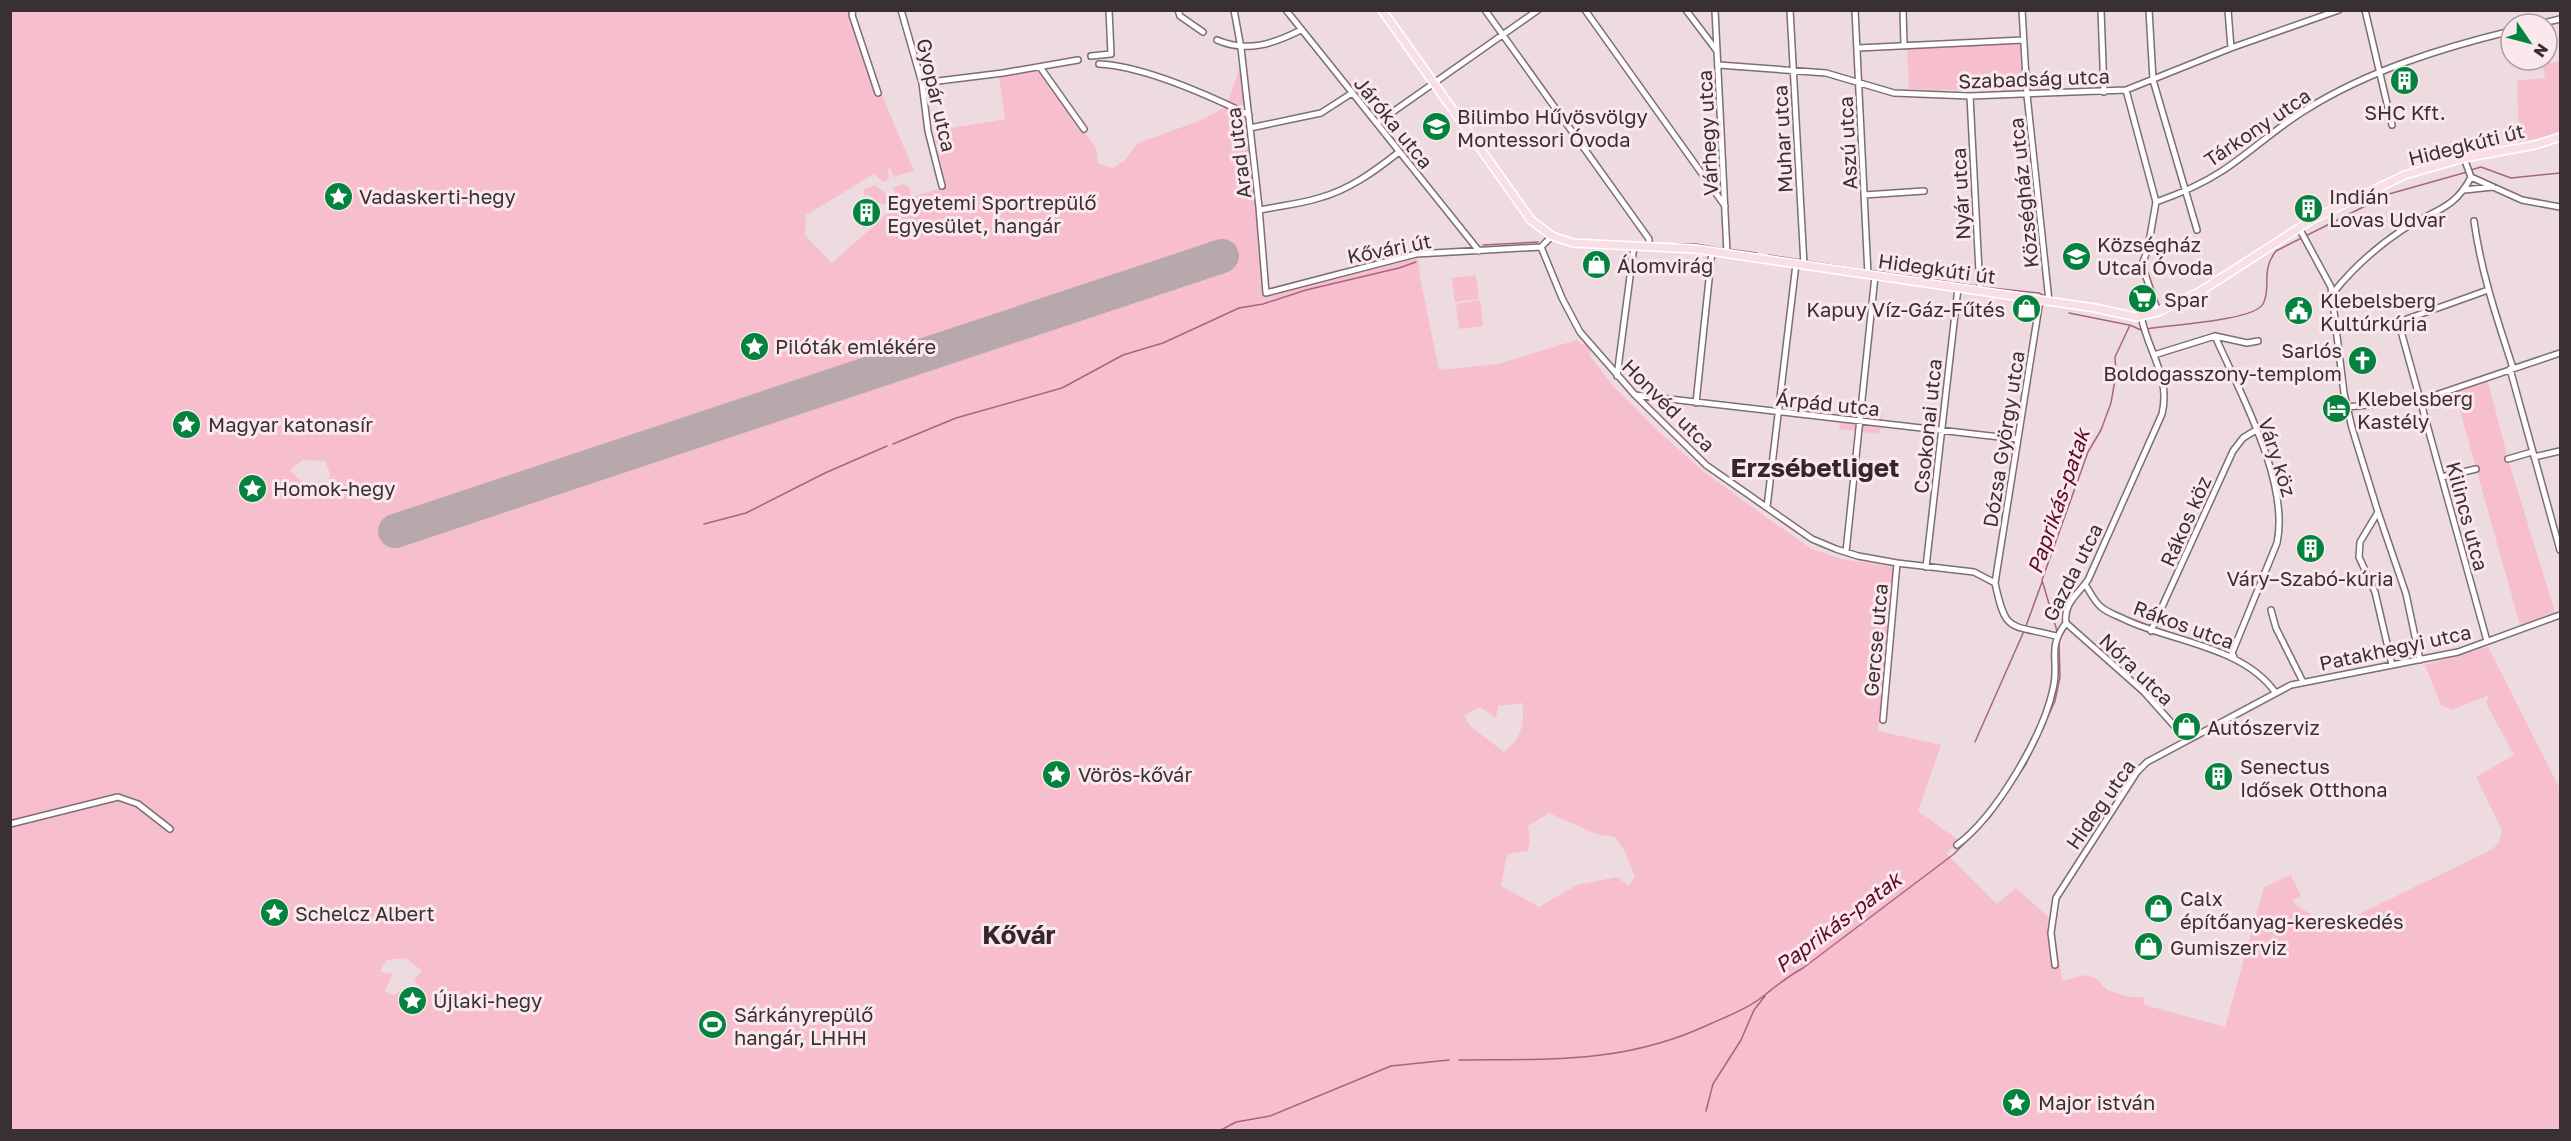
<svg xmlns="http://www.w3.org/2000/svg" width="2571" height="1141" font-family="'Golos Text',sans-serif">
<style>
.green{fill:#f7becd;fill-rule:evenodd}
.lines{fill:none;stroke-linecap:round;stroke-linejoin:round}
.stream{stroke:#a7667a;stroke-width:1.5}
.runway{stroke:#b8a8ac;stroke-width:34}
.minor-casing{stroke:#7e6d72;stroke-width:8}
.major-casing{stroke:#fff;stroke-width:10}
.minor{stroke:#fff;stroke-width:5}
.major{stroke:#f8dfe6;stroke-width:7}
.labels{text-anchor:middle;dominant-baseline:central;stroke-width:6;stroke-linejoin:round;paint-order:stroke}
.street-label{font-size:20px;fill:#383032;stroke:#fbe8ed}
.poi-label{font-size:20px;fill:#383032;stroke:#fbe8ed;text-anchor:start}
.water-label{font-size:21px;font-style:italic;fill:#5c0b2f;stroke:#fbe8ed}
.district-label{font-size:26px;font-weight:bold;fill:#34262a;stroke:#fbe8ed}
</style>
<rect width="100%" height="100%" fill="#eedbe0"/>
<path class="green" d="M10,11H845L854,15L881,93L914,171L893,177L891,169H888L889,179L883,182L874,174L806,215L805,235L832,263L889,212L888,205L879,203L869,195L864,196V189L875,185L890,197L894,196L895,192L893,188L903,184L910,188L911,197L946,187L934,131L1005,119L999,77L1039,69L1096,148L1098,163L1113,168L1124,161L1138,143L1199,121L1224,108L1247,117L1264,295L1418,257L1420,277L1439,370L1498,364L1577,340L1583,346L1584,340L1592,349L1589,355L1614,387L1657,430L1704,472L1763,515L1812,549L1842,559L1893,567L1878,731L1941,745L1918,811L1961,842L1946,853L1997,904L2016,888L2053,921L2062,981L2085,975L2097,979L2107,990L2129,997H2143L2145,1005L2225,1027L2264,887L2291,875L2301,896L2293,900L2296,905L2312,915L2320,933L2493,849L2499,842L2502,830L2476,777L2514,755L2486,703L2489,695L2452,710L2441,705L2425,665L2488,647L2560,789V1130H11ZM303,460L325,461L330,473L329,485L317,489L301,481L290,470ZM1523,703C1524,725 1522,738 1504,752L1470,726L1464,715L1480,707L1496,718L1498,706ZM1549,813L1596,834L1615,837L1624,850L1635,876L1629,886L1617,877L1577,885L1539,907L1501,886L1507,854L1528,851L1530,839L1528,826ZM406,958L422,971L414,979L423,992L420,996L408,988L393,995L385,991L393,974L380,972L386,960Z
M2020,44L2023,92L1909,89L1907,47Z
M2560,61V133L2519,143L2517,81L2545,78L2543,64Z
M1240,67L1245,104L1241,108L1229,103V99Z
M1476,275L1479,299L1455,302L1452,278Z
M1480,300L1483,326L1459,329L1456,304Z
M2487,378L2508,459L2556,616L2521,629L2454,389Z
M1841,408L1882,413L1880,434L1839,429Z"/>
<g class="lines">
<path class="stream" d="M1887,44L1921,42
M2471,170L2481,167L2511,178L2560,173
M1570,239L1640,243
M1657,244H1696L1724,249
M1483,245L1538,242
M1728,249L1757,253
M1768,255L1802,260
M1807,261L1864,270
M1869,270L1977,286
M1982,287L2039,293L2045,296
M2069,313L2129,325
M2146,329C2166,325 2254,321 2263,304C2272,288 2260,271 2276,251L2389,194L2467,172
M893,444L956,418L1062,388L1123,355L1163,343L1239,308L1263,304L1306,290L1399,268L1416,262
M704,524L746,513L825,473L887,446
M2026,626L2042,582
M2057,631L2042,580L2088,452L2101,430L2111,403L2116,374L2115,357L2130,325L2141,330
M1975,742L2024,631
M1459,1060C1550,1059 1625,1064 1710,1024C1728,1016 1751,1007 1766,994C1780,983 1787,977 1803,968L1954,854L1990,817L2026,764L2055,701L2060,677L2059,642
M1706,1111L1713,1084L1741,1040L1754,1010L1765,996
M1221,1130L1236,1122L1270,1116L1391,1066L1449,1060"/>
<path class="runway" d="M395,531L1222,256"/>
<defs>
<path id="minor" d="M853,10L852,15L878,93
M901,10L922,83L928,131L942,186
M1178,10L1180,16L1203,32
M1234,10L1241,48L1259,207L1266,293L1416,254L1541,247L1552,236
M1286,10L1479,251
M1485,10L1649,239V247
M1585,10L1725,206
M1686,10L1717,51
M1715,10L1727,253
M1790,10L1804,265
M1855,10L1868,275
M1903,10L1904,44
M2022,10L2027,95L2049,301
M2101,10L2104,92
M2149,10L2153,80L2197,230
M2228,10L2231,48
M2365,10L2392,125
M2539,24L2560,19
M1217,40C1247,53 1273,44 1301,30
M1858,48L2023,40
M1091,56L1111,54L1109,10
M1099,64C1144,66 1208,95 1249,115
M1719,65L1826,73L1894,93L1970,96L2126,90L2231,48L2339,10
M1040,67L1084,129
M922,83L1003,73L1078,60
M2126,90L2156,202L2148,248L2142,265L2158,312
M1970,96L1980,291
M1377,123L1538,10
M1250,128L1321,113L1352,93
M2464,158L2471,177
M2471,177L2522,200L2560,207
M2464,190L2493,187
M1864,195L1924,191
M2156,202C2179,194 2202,184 2222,171C2251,152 2277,127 2307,109C2368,71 2441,48 2511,31
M1260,210C1279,206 1300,204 1319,198C1349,190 1375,171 1399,152
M2474,221C2481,272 2497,319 2513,368
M2299,228L2331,287L2344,393L2352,428L2378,512L2406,594L2420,660
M1541,247L1562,298L1580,332L1635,395L1706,465L1812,539L1836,549L1858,556L1897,563L1974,572L1995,583
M2333,293C2353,268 2375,248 2402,230C2431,211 2455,210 2471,177
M2040,300L1995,583C2006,634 2009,624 2056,636
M2215,336C2240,393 2290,482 2277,543L2232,653L2234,657
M2154,355L2215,336L2247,343L2258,341
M2510,369L2560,550
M1617,376L1634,246
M1635,395L2017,439
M1696,403L1712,251
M2347,407L2421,400L2560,353
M2534,457L2560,451
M2508,459L2532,452
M2442,477L2476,469
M1767,507L1796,264
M2378,512L2360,542L2359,557L2375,592L2392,665
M1846,552L1875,276
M1926,567L1958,288
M2085,584C2090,592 2094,601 2101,607C2108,613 2118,616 2126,620C2174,642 2243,647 2275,692
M2271,610L2276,628L2303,682
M2066,623L2144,692L2186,739
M2151,631L2233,451L2243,438L2256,430
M2487,641L2401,331V327L2407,319L2488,290
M1883,720L1897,563
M10,824L118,797L138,804L170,829
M1957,845C1996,816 2043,736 2053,689C2060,661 2046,649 2066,623C2063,604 2078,594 2088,580L2162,414C2171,377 2148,352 2141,316
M2055,965L2051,933L2056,898L2137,772L2147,762L2291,685L2458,652L2560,615"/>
<path id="major" d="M1382,10L1531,220L1552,236L1573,243L1695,249L2095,308L2136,317L2158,312L2201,291L2313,219L2405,175L2464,158L2535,145L2560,137"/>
</defs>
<use href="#minor" class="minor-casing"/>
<use href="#major" class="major-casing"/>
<use href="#minor" class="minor"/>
<use href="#major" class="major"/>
</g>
<defs>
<symbol id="building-disc" viewBox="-11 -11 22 22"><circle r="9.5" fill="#03833d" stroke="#fbe8ed"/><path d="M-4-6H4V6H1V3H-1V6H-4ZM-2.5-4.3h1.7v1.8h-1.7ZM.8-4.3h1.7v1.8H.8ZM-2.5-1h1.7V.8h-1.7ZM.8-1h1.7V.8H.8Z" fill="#fff"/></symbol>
<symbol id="school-disc" viewBox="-11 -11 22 22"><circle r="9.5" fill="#03833d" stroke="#fbe8ed"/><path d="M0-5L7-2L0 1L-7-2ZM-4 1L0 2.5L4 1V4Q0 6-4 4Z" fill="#fff"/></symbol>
<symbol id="sight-disc" viewBox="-11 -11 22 22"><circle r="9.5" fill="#03833d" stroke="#fbe8ed"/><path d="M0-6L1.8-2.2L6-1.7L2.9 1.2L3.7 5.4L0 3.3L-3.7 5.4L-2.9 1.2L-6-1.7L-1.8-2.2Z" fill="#fff"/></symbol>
<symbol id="shop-disc" viewBox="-11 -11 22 22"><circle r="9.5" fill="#03833d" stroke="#fbe8ed"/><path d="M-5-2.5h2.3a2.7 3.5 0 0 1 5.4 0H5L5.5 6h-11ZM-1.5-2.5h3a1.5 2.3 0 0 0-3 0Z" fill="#fff"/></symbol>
<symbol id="supermarket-disc" viewBox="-11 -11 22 22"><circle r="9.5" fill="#03833d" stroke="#fbe8ed"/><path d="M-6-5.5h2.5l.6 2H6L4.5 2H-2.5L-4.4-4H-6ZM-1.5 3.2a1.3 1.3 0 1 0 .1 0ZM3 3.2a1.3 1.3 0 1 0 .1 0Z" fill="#fff"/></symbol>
<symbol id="civic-disc" viewBox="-11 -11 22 22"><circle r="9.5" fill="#03833d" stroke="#fbe8ed"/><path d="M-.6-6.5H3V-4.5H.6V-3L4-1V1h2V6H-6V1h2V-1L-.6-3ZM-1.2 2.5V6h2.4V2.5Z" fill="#fff"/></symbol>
<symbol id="church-disc" viewBox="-11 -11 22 22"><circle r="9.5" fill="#03833d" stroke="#fbe8ed"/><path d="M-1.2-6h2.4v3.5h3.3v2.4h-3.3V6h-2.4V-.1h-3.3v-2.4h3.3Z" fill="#fff"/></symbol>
<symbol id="hotel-disc" viewBox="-11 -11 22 22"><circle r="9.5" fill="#03833d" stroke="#fbe8ed"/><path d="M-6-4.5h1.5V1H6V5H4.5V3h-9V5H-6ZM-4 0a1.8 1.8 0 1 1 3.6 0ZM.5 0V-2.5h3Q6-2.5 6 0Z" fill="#fff"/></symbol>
<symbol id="stadium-disc" viewBox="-11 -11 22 22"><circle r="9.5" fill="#03833d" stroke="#fbe8ed"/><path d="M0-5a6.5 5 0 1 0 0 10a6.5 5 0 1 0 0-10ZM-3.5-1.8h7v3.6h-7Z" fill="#fff"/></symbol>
</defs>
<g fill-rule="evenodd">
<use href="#building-disc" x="2388" y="64" width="33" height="33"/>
<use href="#school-disc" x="1420" y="110" width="33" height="33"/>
<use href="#sight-disc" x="322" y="180" width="33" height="33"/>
<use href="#building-disc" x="2292" y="192" width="33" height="33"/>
<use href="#building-disc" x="850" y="196" width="33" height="33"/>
<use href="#school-disc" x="2060" y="240" width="33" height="33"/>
<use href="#shop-disc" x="1580" y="248" width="33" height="33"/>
<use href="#supermarket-disc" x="2126" y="282" width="33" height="33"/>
<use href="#shop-disc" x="2010" y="292" width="33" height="33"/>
<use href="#civic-disc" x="2282" y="294" width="33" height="33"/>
<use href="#sight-disc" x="738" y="330" width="33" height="33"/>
<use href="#church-disc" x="2346" y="344" width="33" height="33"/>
<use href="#hotel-disc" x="2320" y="392" width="33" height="33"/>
<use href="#sight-disc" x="170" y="408" width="33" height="33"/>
<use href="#sight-disc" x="236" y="472" width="33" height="33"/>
<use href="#building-disc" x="2294" y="532" width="33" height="33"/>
<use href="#shop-disc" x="2170" y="710" width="33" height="33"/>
<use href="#sight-disc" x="1040" y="758" width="33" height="33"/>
<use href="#building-disc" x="2202" y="760" width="33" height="33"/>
<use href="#shop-disc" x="2142" y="892" width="33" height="33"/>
<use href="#sight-disc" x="258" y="896" width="33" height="33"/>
<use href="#shop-disc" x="2132" y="930" width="33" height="33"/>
<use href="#sight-disc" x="396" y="984" width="33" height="33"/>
<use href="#stadium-disc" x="696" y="1008" width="33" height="33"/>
<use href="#sight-disc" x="2000" y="1086" width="33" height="33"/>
</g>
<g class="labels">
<g class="street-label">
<text transform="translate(2034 78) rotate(-2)">Szabadság utca</text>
<text transform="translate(937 95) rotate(77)">Gyopár utca</text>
<text transform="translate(1394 122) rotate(51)">Járóka utca</text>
<text transform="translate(2257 127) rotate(-34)">Tárkony utca</text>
<text transform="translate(1707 133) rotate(-93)">Várhegy utca</text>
<text transform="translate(1782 139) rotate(-93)">Muhar utca</text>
<text transform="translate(1847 143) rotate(-93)">Aszú utca</text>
<text transform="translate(2466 144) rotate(-14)">Hidegkúti út</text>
<text transform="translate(1238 153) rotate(-97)">Arad utca</text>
<text transform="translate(2023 193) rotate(-96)">Községház utca</text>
<text transform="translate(1960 194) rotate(-93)">Nyár utca</text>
<text transform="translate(1389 248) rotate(-11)">Kővári út</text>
<text transform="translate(1937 268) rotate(8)">Hidegkúti út</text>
<text transform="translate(1828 403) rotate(6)">Árpád utca</text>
<text transform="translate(1669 405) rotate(45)">Honvéd utca</text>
<text transform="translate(1927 426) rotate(-84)">Csokonai utca</text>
<text transform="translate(2003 439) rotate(-81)">Dózsa György utca</text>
<text transform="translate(2278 457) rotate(72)">Váry köz</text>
<text transform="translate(2468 516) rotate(75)">Kilincs utca</text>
<text transform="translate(2185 521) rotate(-66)">Rákos köz</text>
<text transform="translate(2072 572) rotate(-63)">Gazda utca</text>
<text transform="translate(2184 624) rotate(20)">Rákos utca</text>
<text transform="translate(1875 640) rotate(-85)">Gercse utca</text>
<text transform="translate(2395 647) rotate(-12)">Patakhegyi utca</text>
<text transform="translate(2137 669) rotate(44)">Nóra utca</text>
<text transform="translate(2100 804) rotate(-55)">Hideg utca</text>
</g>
<g class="poi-label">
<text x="2405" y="112" text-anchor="middle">SHC Kft.</text>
<text x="1457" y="116">Bilimbo Hűvösvölgy<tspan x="1457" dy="23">Montessori Óvoda</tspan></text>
<text x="359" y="196">Vadaskerti-hegy</text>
<text x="2329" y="196">Indián<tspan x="2329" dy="23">Lovas Udvar</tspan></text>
<text x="887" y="202">Egyetemi Sportrepülő<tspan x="887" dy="23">Egyesület, hangár</tspan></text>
<text x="2097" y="244">Községház<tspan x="2097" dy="23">Utcai Óvoda</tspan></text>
<text x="1617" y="265">Álomvirág</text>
<text x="2164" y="299">Spar</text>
<text x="2320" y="300">Klebelsberg<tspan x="2320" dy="23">Kultúrkúria</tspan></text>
<text x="2005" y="309" text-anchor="end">Kapuy Víz-Gáz-Fűtés</text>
<text x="775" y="346">Pilóták emlékére</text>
<text x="2342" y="350" text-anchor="end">Sarlós<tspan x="2342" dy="23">Boldogasszony-templom</tspan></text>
<text x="2357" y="398">Klebelsberg<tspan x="2357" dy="23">Kastély</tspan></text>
<text x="208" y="424">Magyar katonasír</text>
<text x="273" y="488">Homok-hegy</text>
<text x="2310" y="578" text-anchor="middle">Váry–Szabó-kúria</text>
<text x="2207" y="727">Autószerviz</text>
<text x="2240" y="766">Senectus<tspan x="2240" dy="23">Idősek Otthona</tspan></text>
<text x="1078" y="774">Vörös-kővár</text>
<text x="2180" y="898">Calx<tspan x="2180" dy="23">építőanyag-kereskedés</tspan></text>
<text x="295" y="913">Schelcz Albert</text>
<text x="2170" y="947">Gumiszerviz</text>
<text x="433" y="1000">Újlaki-hegy</text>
<text x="734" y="1014">Sárkányrepülő<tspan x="734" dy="23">hangár, LHHH</tspan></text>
<text x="2038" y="1102">Major istván</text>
</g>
<g class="water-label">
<text transform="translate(2058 501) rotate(-71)">Paprikás-patak</text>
<text transform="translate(1838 922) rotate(-37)">Paprikás-patak</text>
</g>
<g class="district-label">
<text x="1815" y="467">Erzsébetliget</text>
<text x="1019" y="934">Kővár</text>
</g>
</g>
<rect width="2571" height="1141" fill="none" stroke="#383032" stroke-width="24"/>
<g transform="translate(2529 42) rotate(125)"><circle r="28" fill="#fbe8ed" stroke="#ad9ea2" stroke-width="1.5"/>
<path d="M0-4.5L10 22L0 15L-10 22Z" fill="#03833d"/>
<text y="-9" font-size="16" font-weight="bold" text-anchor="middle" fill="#383032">N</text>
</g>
</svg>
